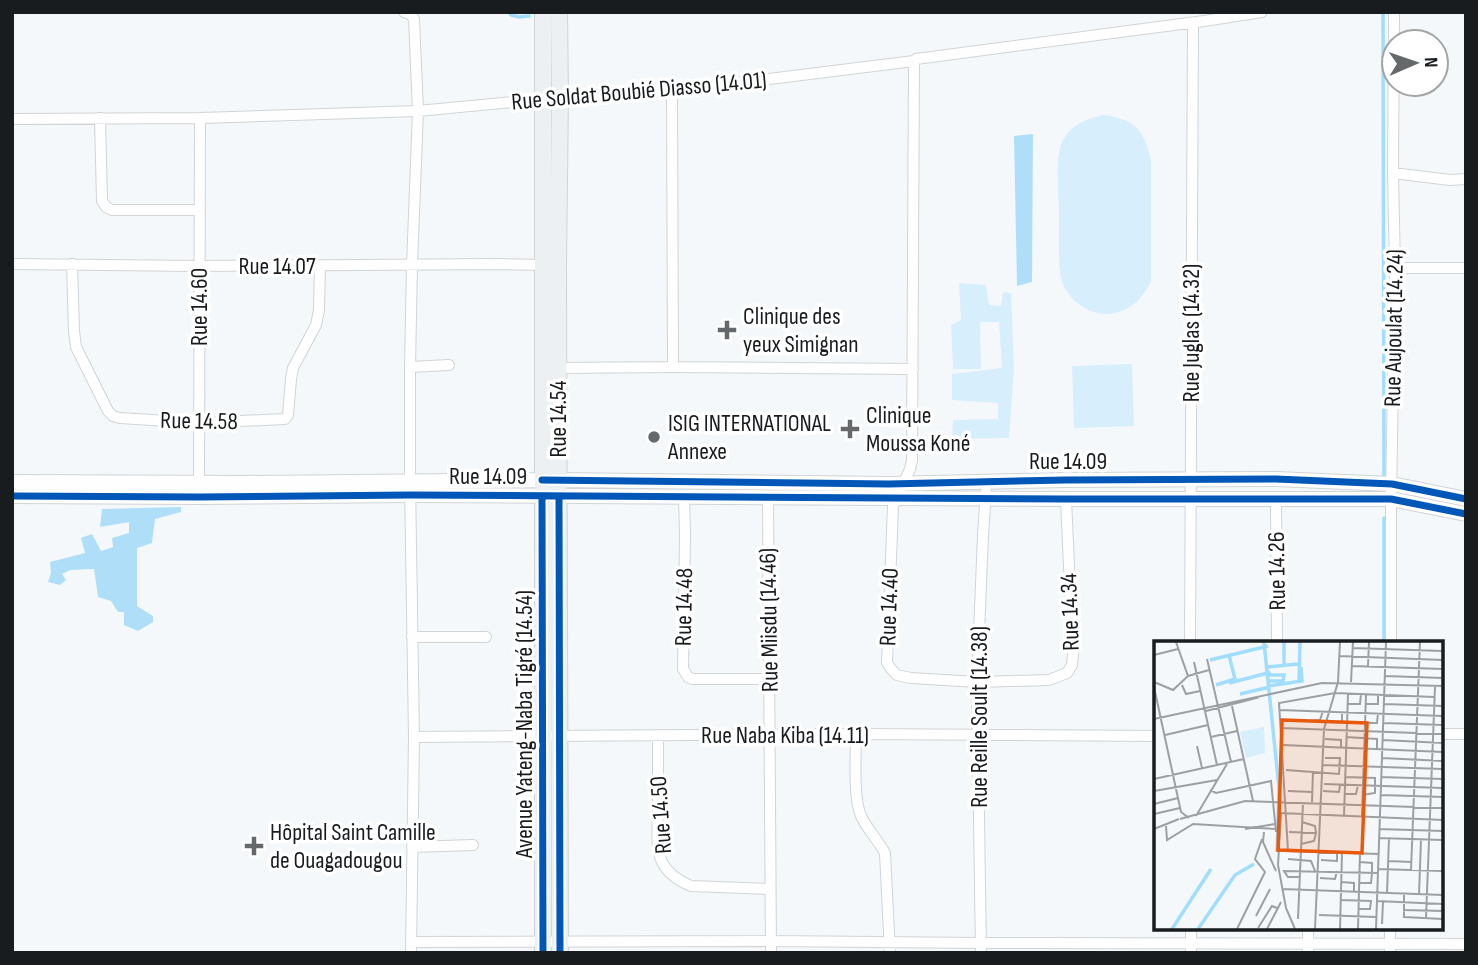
<svg xmlns="http://www.w3.org/2000/svg" width="1478" height="965" font-family="'Sofia Sans Condensed',sans-serif">
<style>
.green{fill:#d7eefc}
.forest{fill:#afdff8}
.lines{fill:none;stroke-linecap:round;stroke-linejoin:round}
.stream{stroke:#a1ddfd;stroke-width:3.5}
.minor-casing{stroke:#d1d4d6;stroke-width:12}
.tertiary-casing{stroke:#d1d4d6;stroke-width:16}
.secondary-casing{stroke:#d1d4d6;stroke-width:18}
.minor{stroke:#fefefe;stroke-width:10}
.tertiary{stroke:#fefefe;stroke-width:14}
.secondary{stroke:#ecf0f3;stroke-width:16}
.cycleway-casing{stroke:#fff;stroke-width:11}
.cycleway{stroke:#0057b8;stroke-width:7}
.poi-dot{fill:#66696b;stroke:#fff;stroke-width:2.5}
.labels{text-anchor:middle;dominant-baseline:central;stroke-width:7;stroke-linejoin:round;paint-order:stroke}
.street-label{font-size:24px;fill:#191c1e;stroke:#fff}
.poi-label{font-size:24px;fill:#191c1e;stroke:#fff;text-anchor:start}
.inset-river{fill:none;stroke:#a1ddfd;stroke-width:3.5}
.inset-road{fill:none;stroke:#9da0a3;stroke-width:2}
.view{fill:#e8590c;fill-opacity:0.15;stroke:#e8590c;stroke-width:3.5}
.inset-edge{fill:none;stroke:#191c1e;stroke-width:3.5}
</style>
<rect width="100%" height="100%" fill="#f5f8fb"/>
<path class="green" d="M1103,115C1134,119 1143,128 1151,159V282C1145,293 1137,304 1126,309C1104,321 1078,310 1066,290C1062,284 1060,276 1060,269C1058,252 1059,233 1059,215C1059,197 1055,162 1061,145C1068,126 1085,119 1103,115Z
M959,283L986,285L989,305L1001,306L1003,292L1011,293L1014,368L1009,438L952,439L953,420L998,419V403L952,400V374L1002,368L999,322H980L981,369H953L951,325L961,320Z
M1132,364L1134,426L1074,428L1072,366Z"/>
<path class="forest" d="M1033,134L1032,282L1017,286L1014,136Z
M181,507V512L155,519L152,543L137,548V606L153,616V622L138,631L124,625V612H118L111,601L98,597L94,569L70,570L62,574L66,580L60,585L48,582L51,573L50,562L85,553L81,538L92,534L101,551L113,547L112,538L129,533V522L100,527L102,509Z"/>
<g class="lines">
<path class="stream" d="M509,12L511,15L519,17L529,16
M1383,12L1384,479
M1384,518V643"/>
<defs>
<path id="minor" d="M404,12L410,14L414,19L418,111L412,265L410,367V481L414,737L411,953
M914,61L912,460L910,469L893,506L887,663L892,670L897,675L911,678L977,682L1049,680L1067,673L1072,665L1073,655L1066,499
M672,91L673,367
M100,118L102,201L106,207L112,210H200
M12,119L200,118L418,111L543,99L560,96L672,91L914,61L916,59L1204,21L1262,12
M1393,173L1450,180L1466,179
M12,264L199,266L497,264L543,265
M72,264L74,331L76,347L108,411L113,416L120,418L199,423L285,419L288,415L291,379L293,368L316,325L319,310L320,266
M1395,268H1466
M410,367L449,365
M558,368L673,367L913,369
M199,489L200,118
M684,496L685,535L683,669L688,677L693,679H770
M768,497L771,953
M1276,498L1277,643
M412,637H486
M1190,643L1193,23
M1391,643V499L1395,268L1393,173L1394,12
M856,734C856,756 853,798 861,816C867,829 878,840 885,853L890,953
M1441,734H1466
M658,735C658,761 658,787 658,813C658,827 655,848 662,862C668,874 679,881 691,886L770,889
M414,737L856,734L1156,736
M412,847L473,845
M411,942L771,941L981,943L1466,944
M981,953L977,682L983,535L986,491
M1191,953V928
M1308,953V928
M1390,953V928"/>
<path id="tertiary" d="M12,482L241,483L559,480L889,484L1065,480L1276,479L1392,484L1466,499
M12,496L199,497L410,495L1066,499H1391L1466,514"/>
<path id="secondary" d="M559,12L560,96L558,265L560,953
M543,953V12"/>
</defs>
<use href="#minor" class="minor-casing"/>
<use href="#tertiary" class="tertiary-casing"/>
<use href="#secondary" class="secondary-casing"/>
<use href="#minor" class="minor"/>
<use href="#tertiary" class="tertiary"/>
<use href="#secondary" class="secondary"/>
<defs>
<path id="cycleway" d="M542,480L889,484L1065,480L1276,479L1392,484L1466,499
M12,496L199,497L410,495L1066,499H1391L1466,514
M542,496L543,953
M559,496L560,953"/>
</defs>
<use href="#cycleway" class="cycleway-casing"/>
<use href="#cycleway" class="cycleway"/>
</g>
<g class="poi-dot">
<path d="M723.5 319.5h7v7h7v7h-7v7h-7v-7h-7v-7h7z"/>
<path d="M846.5 418.5h7v7h7v7h-7v7h-7v-7h-7v-7h7z"/>
<circle cx="654" cy="437" r="7"/>
<path d="M250.5 835.5h7v7h7v7h-7v7h-7v-7h-7v-7h7z"/>
</g>
<g class="labels">
<g class="street-label">
<text transform="translate(639 91) rotate(-5)">Rue Soldat Boubié Diasso (14.01)</text>
<text x="277" y="266">Rue 14.07</text>
<text transform="translate(199 307) rotate(-90)">Rue 14.60</text>
<text transform="translate(1394 328) rotate(-89)">Rue Aujoulat (14.24)</text>
<text transform="translate(1191 333) rotate(-90)">Rue Juglas (14.32)</text>
<text transform="translate(558 419) rotate(-90)">Rue 14.54</text>
<text transform="translate(199 421) rotate(1)">Rue 14.58</text>
<text x="1068" y="461">Rue 14.09</text>
<text x="488" y="476">Rue 14.09</text>
<text transform="translate(1277 571) rotate(-91)">Rue 14.26</text>
<text transform="translate(684 607) rotate(-89)">Rue 14.48</text>
<text transform="translate(889 607) rotate(-88)">Rue 14.40</text>
<text transform="translate(1070 612) rotate(-92)">Rue 14.34</text>
<text transform="translate(769 620) rotate(-91)">Rue Miisdu (14.46)</text>
<text transform="translate(979 717) rotate(-90)">Rue Reille Soult (14.38)</text>
<text transform="translate(524 724) rotate(-90)">Avenue Yateng-Naba Tigré (14.54)</text>
<text x="785" y="735">Rue Naba Kiba (14.11)</text>
<text transform="translate(661 815) rotate(-94)">Rue 14.50</text>
</g>
<g class="poi-label">
<text x="743" y="316">Clinique des<tspan x="743" dy="28">yeux Simignan</tspan></text>
<text x="866" y="415">Clinique<tspan x="866" dy="28">Moussa Koné</tspan></text>
<text x="668" y="423">ISIG INTERNATIONAL<tspan x="668" dy="28">Annexe</tspan></text>
<text x="270" y="832">Hôpital Saint Camille<tspan x="270" dy="28">de Ouagadougou</tspan></text>
</g>
</g>
<g transform="translate(1154 641)">
<rect width="289" height="289" fill="#f5f8fb"/>
<path d="M110,86L111,112L92,117L86,91Z" fill="#d7eefc"/>
<path class="inset-river" d="M110,1L125,147L123,211M130,1V23M56,19L114,5M113,26L144,23M114,30L116,34H130L129,40H115M145,40L146,1M75,42L114,32M62,44L81,38L75,14M115,45L148,40L147,26M86,53L116,46M18,288L57,228M44,288L81,234L100,223"/>
<path class="inset-road" d="M22,1L34,35L55,29M198,7L289,10M0,14L24,8M185,15L289,19M53,18L77,121M40,21L63,124M198,25L289,28M214,25L215,1M231,35L289,37M0,41L19,49L34,35M197,41L199,1M28,44L32,53L46,50M0,46L27,171L35,177M193,63H206L207,53M212,63H224V53M230,63L289,65M78,65L99,160M126,69L289,75M52,70L106,56M0,78L168,42L289,45M152,80L166,79L169,70M174,81H188V71M211,82H223L224,72M229,82L289,84M127,87L289,93M11,94L54,84M57,96L83,90M192,96L223,98V108M171,98L187,99V107M229,99L289,102M129,104L289,111M43,105L48,127M228,117L289,120M169,124L289,128M132,129L185,133L186,117H171M191,136L221,137V152L208,154M227,136L289,138M0,138L90,118M170,143L289,147M56,149L62,152L117,140L122,191M0,150L63,139M134,150L158,151M169,150L185,151L186,143M190,153H202L204,144M227,154L289,156M158,161L159,130M0,163L24,157M0,173L26,167M42,175L73,123M190,175L194,53M208,175L212,53M26,178L91,160L289,167M12,185L13,199L39,183L122,188M0,188L25,178M91,188L121,183M225,188L289,190M110,191L109,201L122,230M135,191L162,192M225,197L289,199M147,203L160,200L162,192L161,185L148,181M225,213L134,210L125,62L181,52L280,56M134,218L157,220L161,230M167,219L183,220V212M234,220L258,221M224,228L289,230M257,229L266,1M146,236H134L130,230L224,232M166,237L181,238L183,230M187,241L200,242V251M205,242H217L218,232V222L206,221M128,248L289,254M233,252L235,197M250,253V276L289,278M265,254L267,198M187,259L217,260L216,268H204M223,260L289,263M249,269L289,270M165,274L222,276M102,275L116,248M272,277L281,46M144,278L149,162M228,283L229,261M104,287L118,265L123,267M83,288L111,231L101,218L108,198M113,288L127,261M141,288L132,267L124,224L127,172L289,179M161,288L170,88L184,41L186,1M186,288L188,212M204,288L206,212M222,288L232,1"/>
<path class="view" d="M128,79L213,82L208,212L124,209Z"/>
<rect width="289" height="289" class="inset-edge"/>
</g>
<rect width="1478" height="965" fill="none" stroke="#191c1e" stroke-width="28"/>
<g transform="translate(1415 63) rotate(88)"><circle r="33" fill="#ffffff" stroke="#a3a4a5" stroke-width="2"/>
<path d="M0-5L12 26L0 18L-12 26Z" fill="#66696b"/>
<text y="-10" font-size="19" font-weight="bold" text-anchor="middle" fill="#191c1e">N</text>
</g>
</svg>
